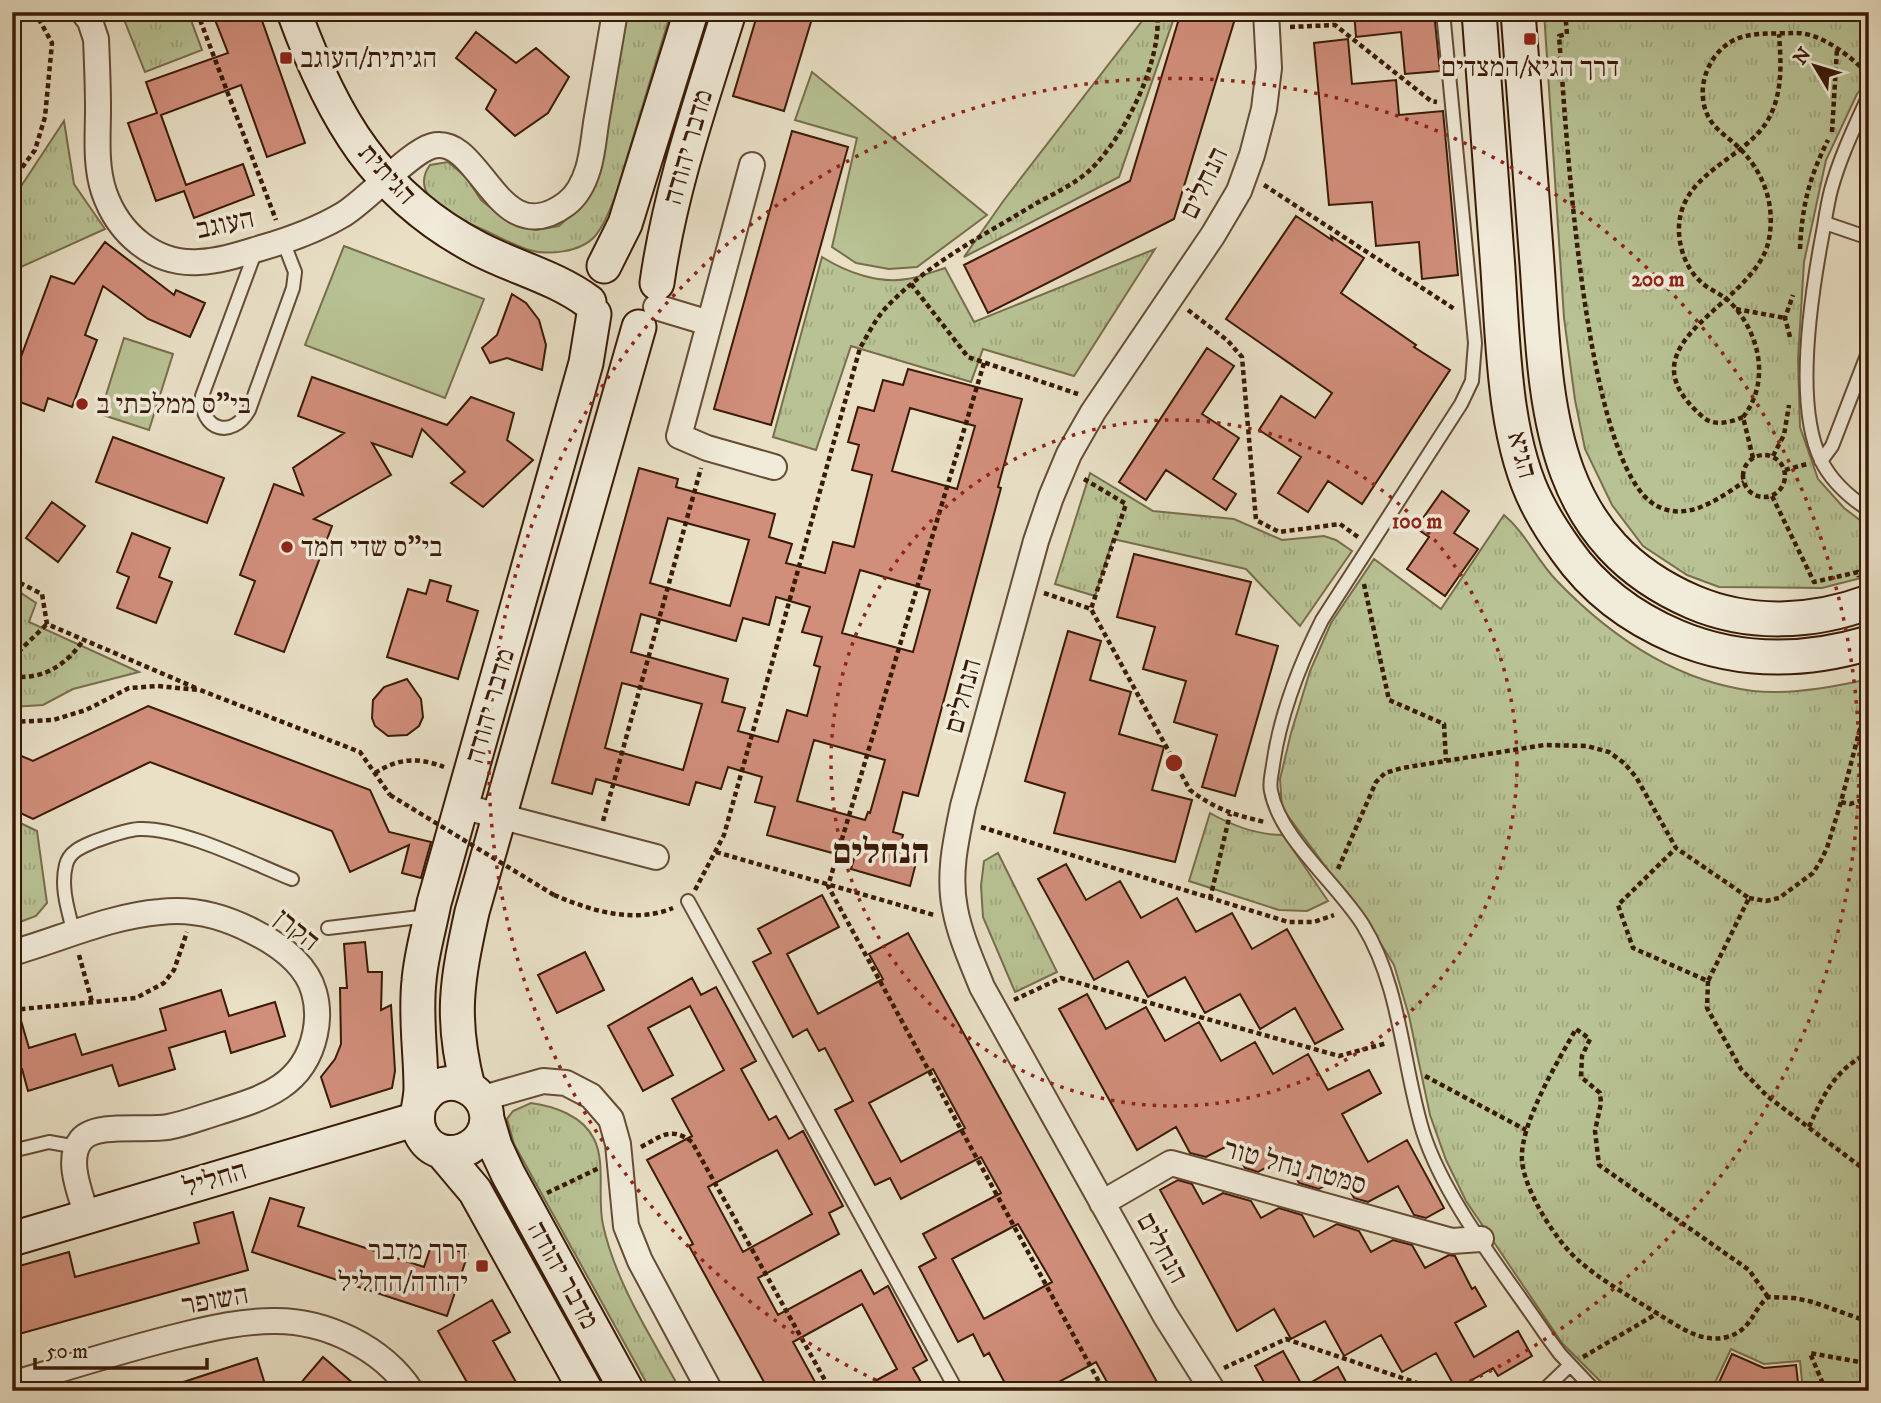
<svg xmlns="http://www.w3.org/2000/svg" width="1881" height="1403" font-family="'IM FELL DW Pica','Frank Ruhl Libre',serif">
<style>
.green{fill:#b8c294;stroke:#786e4c;stroke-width:2}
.park{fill:url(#park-tufts);stroke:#786e4c;stroke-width:2}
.building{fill:#d18e7b;stroke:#391a05;stroke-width:2;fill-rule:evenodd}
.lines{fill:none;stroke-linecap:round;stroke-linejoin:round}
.lane-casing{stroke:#654c35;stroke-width:16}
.street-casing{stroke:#654c35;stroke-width:28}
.secondary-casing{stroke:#391a05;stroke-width:37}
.path{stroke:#391a05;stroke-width:4.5;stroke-dasharray:5 3.5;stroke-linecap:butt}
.lane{stroke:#f1ebda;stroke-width:12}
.street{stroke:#f1ebda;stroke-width:24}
.secondary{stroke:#f1ebda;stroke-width:33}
.path-bridge{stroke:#391a05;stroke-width:4.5;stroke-dasharray:5 3.5;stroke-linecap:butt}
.ring{fill:none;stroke:#8f2418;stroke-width:3.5;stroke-dasharray:3.5 7}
.poi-dot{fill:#8f2418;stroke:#f1ebda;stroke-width:2.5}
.labels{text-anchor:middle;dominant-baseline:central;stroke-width:7;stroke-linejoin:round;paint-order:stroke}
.poi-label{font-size:28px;fill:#391a05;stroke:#f1ebda;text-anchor:start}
.street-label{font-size:28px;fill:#391a05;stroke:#f1ebda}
.district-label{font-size:35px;font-weight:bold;fill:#391a05;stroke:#f1ebda}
.centre{fill:#8f2418;stroke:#f1ebda;stroke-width:3.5}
.ring-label{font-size:21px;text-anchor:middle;font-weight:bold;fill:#8f2418;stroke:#f1ebda;stroke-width:7;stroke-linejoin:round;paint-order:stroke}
</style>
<defs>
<pattern id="park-tufts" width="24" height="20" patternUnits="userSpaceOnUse" patternTransform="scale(1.75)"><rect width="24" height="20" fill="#b8c294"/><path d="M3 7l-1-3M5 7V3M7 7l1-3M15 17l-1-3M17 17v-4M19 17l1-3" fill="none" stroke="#9fa67e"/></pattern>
</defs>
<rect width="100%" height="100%" fill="#e9e0c6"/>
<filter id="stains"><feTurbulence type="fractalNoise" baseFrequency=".00286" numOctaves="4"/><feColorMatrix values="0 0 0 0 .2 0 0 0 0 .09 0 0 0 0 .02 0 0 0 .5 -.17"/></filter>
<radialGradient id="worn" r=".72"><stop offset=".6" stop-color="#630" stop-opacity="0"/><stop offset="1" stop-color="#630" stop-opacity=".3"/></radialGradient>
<path class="green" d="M812,72L987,215L917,267L889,269L856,263L832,247L857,138L795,120Z
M344,246L484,299L445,398L305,345Z
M124,338L173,354L149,430L100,414Z"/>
<path class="park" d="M121,12H188L202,50L145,72Z
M628,12H671L615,197C610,210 605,224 596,235C581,253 546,256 526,249C512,244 499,237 486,231C474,226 439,209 431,199C422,188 422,176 430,165L448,162L466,177L481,200L501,216L517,226L536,230L559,226L577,209L593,185Z
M1149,12H1176L1119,177L964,257L1004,200Z
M1544,12H1869V79L1857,94L1826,160L1804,262L1798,359L1800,427L1818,479L1844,508L1869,527V576L1822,588L1719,587L1687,575L1643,546L1612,505L1585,449L1575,400L1564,318Z
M64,121L74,184L105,229L12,271V200Z
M1155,249L1074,376L983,349L971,382L851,346L816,450L773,437L822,257C846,272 878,284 907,279C920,277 932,272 945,268L974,322Z
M1090,473L1153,511L1234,519L1282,540L1324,536L1336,540L1352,551L1300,626L1246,569L1113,539L1095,596L1055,584Z
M1504,515C1526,533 1537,561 1557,581C1610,636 1675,681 1753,691C1788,695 1834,687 1869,679V1391H1803L1800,1361L1764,1364L1731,1349L1711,1391H1610L1562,1343L1466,1201L1446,1160L1430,1115L1409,1016L1394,965L1369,925L1282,808L1280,779L1291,733L1310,671L1331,623L1374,559L1441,609Z
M12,587L36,603L29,622L139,672L73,689L43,705L12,707Z
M1210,813C1233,826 1257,835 1283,835L1328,901L1307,911L1279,910L1189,881Z
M12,819L37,831L47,903L36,916L12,925Z
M998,853L1057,972L1015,992L983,917L981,886L984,861Z
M531,1103C554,1106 583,1116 594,1139C606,1162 597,1199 603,1225C616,1284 652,1338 681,1391H651L514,1144L507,1119L513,1111Z"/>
<path class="building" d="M212,12H259L305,143L267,157L241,85L161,115L186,185L243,164L254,195L194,218L184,191L156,201L128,123L157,113L146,82L228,53Z
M758,12H814L784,111L733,96Z
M1181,12H1237L1174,219L988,313L964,265L1130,181Z
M1354,12H1434L1440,71L1405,74L1401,32L1356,37Z
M476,32L516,63L536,48L569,77L548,113L515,136L486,109L496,90L456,58Z
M1348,39L1352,84L1396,80L1399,115L1443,111L1458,275L1422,279L1419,242L1376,246L1372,202L1329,205L1314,43Z
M792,131L848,147L771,425L714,409Z
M1296,216L1332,240L1331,236L1364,258L1341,293L1416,345L1414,347L1450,370L1362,504L1328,481L1308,512L1278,493L1301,457L1259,430L1281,396L1315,418L1332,393L1226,319Z
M105,242L174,295L176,290L205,303L190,337L148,319L103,286L85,335L97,340L72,407L48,398L44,411L12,399V381L51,276L74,284Z
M512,294L526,303L539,320L546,345L542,370L507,358L490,363L482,348L497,335Z
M1207,348L1234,366L1202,414L1239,438L1213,479L1236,494L1226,510L1166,470L1146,500L1119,482Z
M908,369L1022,399L998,487L1001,488L918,796L903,792L893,832L903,835L898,854L917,859L910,886L851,869L854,859L767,835L775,807L755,802L762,777L728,767L721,789L696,782L689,805L596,779L592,794L552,783L639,468L678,479L676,487L775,514L769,537L792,544L786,563L825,573L833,542L854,547L872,475L852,470L859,445L848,442L858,407L874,411L883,380L903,385ZM910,408L975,426L957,489L892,471ZM668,518L749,540L730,606L650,583ZM860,570L930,590L913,652L842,633ZM776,597L810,607L802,632L822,637L814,665L820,667L807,716L787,710L778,742L738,731L745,708L722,702L728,679L631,652L641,614L736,641L743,618L769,625ZM622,683L702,704L683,770L605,748ZM814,740L885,760L870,813L868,812L865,820L797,801Z
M312,377L447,425L471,397L514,413L507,440L533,460L483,507L451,483L465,472L422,429L412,457L372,443L391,475L314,519L332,526L284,652L235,634L255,581L240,575L274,484L303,495L293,468L344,433L298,416Z
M113,437L224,478L207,523L96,482Z
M1442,491L1469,511L1454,533L1478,549L1445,596L1407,569L1429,537L1416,528Z
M52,502L85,526L58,562L26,538Z
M132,533L170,548L159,577L172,582L156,623L117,608L129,577L117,572Z
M1134,554L1251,582L1236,634L1278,646L1235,796L1202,787L1217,735L1174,722L1186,681L1143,669L1155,627L1117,617Z
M430,580L451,586L447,601L478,611L458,679L387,657L408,589L426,594Z
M1068,631L1101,641L1090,680L1131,692L1119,734L1164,747L1152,790L1192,800L1175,862L1054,833L1065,793L1025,781Z
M407,679L421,699L423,717L419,726L407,735L388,736L375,726L372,718L373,700L384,687Z
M148,706L370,790L389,832L431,842L421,878L402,873L409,845L350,872L332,831L150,762L33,819L12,809V752L33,761Z
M1066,864L1086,900L1120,881L1141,918L1177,898L1196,932L1232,913L1252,949L1287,929L1343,1029L1315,1044L1295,1008L1260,1029L1240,994L1205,1013L1185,977L1148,997L1128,961L1094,980L1038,879Z
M822,895L839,927L787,954L818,1014L883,979L869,954L908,933L1162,1391H1112L1096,1362L1042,1391H1009L989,1353L984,1356L973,1334L958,1342L919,1267L936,1258L923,1234L1001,1193L981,1157L901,1199L890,1178L875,1185L835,1110L853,1101L825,1048L819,1051L807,1029L793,1037L753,962L771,953L758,929ZM933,1069L965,1128L901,1162L869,1103ZM1018,1224L1052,1282L984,1319L952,1259Z
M365,942L368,972H382L381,1010L391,1005L395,1071L392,1088L331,1107L321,1077L335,1059L341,1044L340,988H347L344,944Z
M585,952L604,990L557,1013L538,975Z
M692,978L701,995L716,987L756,1061L741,1069L769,1120L776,1116L789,1139L803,1131L843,1206L829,1213L839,1234L758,1278L778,1315L861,1270L874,1294L888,1286L927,1360L913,1368L926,1391H857L897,1369L862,1304L793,1342L820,1391H769L689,1246L693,1244L647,1160L692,1136L672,1099L724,1070L690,1006L648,1028L673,1075L643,1091L608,1026ZM777,1150L812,1214L743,1252L708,1187Z
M221,990L229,1016L275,1002L285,1036L231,1053L225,1031L169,1048L175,1069L119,1086L112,1065L28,1091L22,1069L12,1072V1008L17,1007L29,1048L75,1034L82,1055L166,1030L160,1009Z
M1087,994L1106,1029L1146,1007L1165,1041L1199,1022L1221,1061L1255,1042L1273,1074L1308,1054L1328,1090L1369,1070L1381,1093L1342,1114L1368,1162L1407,1140L1444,1208L1426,1218L1414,1215L1398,1186L1368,1202L1354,1198L1342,1176L1319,1189L1299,1183L1285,1157L1258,1172L1245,1168L1231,1144L1206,1157L1190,1153L1176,1127L1137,1150L1059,1009Z
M1178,1180L1192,1184L1203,1204L1223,1193L1251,1201L1261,1218L1279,1208L1302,1215L1314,1237L1337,1224L1359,1231L1371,1252L1393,1240L1412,1245L1425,1268L1449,1255L1455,1256L1472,1289L1475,1287L1486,1306L1455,1323L1474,1357L1518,1331L1532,1356L1498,1376L1493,1368L1456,1389L1436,1353L1402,1372L1381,1335L1344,1356L1325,1321L1291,1339L1274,1309L1237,1331L1160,1190Z
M270,1198L304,1208L298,1226L424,1267L432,1243L468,1254L447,1316L252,1252Z
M233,1212L248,1270L12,1336V1268L69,1252L75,1277L199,1243L194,1223Z
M492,1300L510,1332L493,1341L521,1391H472L438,1331Z
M1283,1351L1302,1385L1291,1391H1279L1274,1382L1266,1386L1255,1366Z
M1732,1354L1764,1368L1796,1365L1799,1391H1715Z
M323,1357L362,1391H294Z
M257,1358L267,1391H169L168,1387Z
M1338,1367L1351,1391H1296Z"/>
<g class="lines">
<defs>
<path id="lane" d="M1443,12L1475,343L1472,381L1461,404L1322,620C1299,666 1280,714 1273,765C1272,773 1269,783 1271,791C1280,839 1337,883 1363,925C1401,987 1402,1064 1423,1132C1445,1201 1505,1274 1546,1335L1560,1354L1595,1391
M1869,95C1855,126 1840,157 1831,190C1827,205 1825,222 1822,237C1811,296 1794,405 1821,460C1831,481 1849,497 1869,510
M1825,223L1869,238
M256,250L202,396C200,430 232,440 249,410L293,288L295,272L283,241
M1821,461L1832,446L1869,350
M688,901L957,1391
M328,928L428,916
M74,934C69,913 60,888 66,865C69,852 81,847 93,842C107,837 124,830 139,829C181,827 252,863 292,879
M12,1151L49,1142L77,1147
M1543,1391L1570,1365"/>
<path id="street" d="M83,12L90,21L96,39C97,62 98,85 98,108C98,136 95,165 104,192C118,233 154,265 199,262C221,261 241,254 261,248C289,240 319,229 344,214C368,199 410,152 432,146C481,133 497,255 566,204C577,196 584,182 588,169C593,153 594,134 597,117C603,82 609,47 615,12
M752,165L679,436L707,448L774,467
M656,307L709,323
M461,806L656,857
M12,953C61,939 110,916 160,912C193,908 223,916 252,931C278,944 306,963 314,992C318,1006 318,1020 315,1034C304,1086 264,1098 219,1112C202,1117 185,1124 168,1127C145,1131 96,1122 81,1140C65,1160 81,1195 87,1216
M480,1099L543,1081L566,1083L591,1096L611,1119L618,1144L626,1226L640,1261L710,1391
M1102,1203L1171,1163L1452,1241L1481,1239
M12,1384C69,1367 125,1349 183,1335C212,1328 242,1321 273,1321C324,1320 382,1347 411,1391
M1213,1391L1165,1315L982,987C972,962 960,936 955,909C948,874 956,840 963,806L1036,541L1051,497L1069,454L1093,412L1213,235L1239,191L1252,155L1264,109L1269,68L1266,12"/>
<path id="secondary" d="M294,12C332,117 377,196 479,249C516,268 555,277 589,302
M1479,12C1485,93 1491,174 1497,256C1503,332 1502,437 1538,505C1546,521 1556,536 1566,550C1594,590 1632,618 1677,637C1739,663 1805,662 1869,643
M1518,12C1524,91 1530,170 1536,250C1547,391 1540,536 1693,602C1749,626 1813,623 1869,602
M604,266L625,224L691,12
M657,283C670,190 701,102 729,12
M468,1087C450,1017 457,981 472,912L639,327
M421,1102C425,1096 430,1090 436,1087C456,1077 481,1089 486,1111C494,1149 439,1170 421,1134C413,1119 421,1104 421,1088C421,1052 415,1017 419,981C421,955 429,929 434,903L586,363L594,314
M487,1119L495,1146L508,1174L627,1391
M443,1153L475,1191L586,1391
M12,1239L417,1119"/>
</defs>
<use href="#lane" class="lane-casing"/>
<use href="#street" class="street-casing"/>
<use href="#secondary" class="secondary-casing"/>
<path class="path" d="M197,12L276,220
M1565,12L1567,34L1559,36C1566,122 1583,468 1657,506C1688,522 1718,499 1744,482
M1290,27L1335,25L1431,101L1437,102
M1832,132L1837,49
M12,181L35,150L45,117L52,43L35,12
M1264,185L1456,310
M1800,249C1802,206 1809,178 1828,140
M911,284L968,357L1078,394
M1736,309L1785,318
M1188,310L1227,340L1242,357L1256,520L1279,532L1340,524L1358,537
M1790,337L1785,318L1793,295
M984,363L828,886L1104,1391
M1743,417C1771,382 1760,332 1729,301C1720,293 1707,289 1699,280C1685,267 1678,244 1679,226C1682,171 1747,159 1769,118C1783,92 1781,62 1779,34
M1743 476a21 21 0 1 1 42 0a21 21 0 1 1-42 0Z
M1773,456L1784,435L1789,405
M1753,458L1743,417C1731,422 1714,427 1703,417C1614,341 1757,307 1769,239C1776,203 1762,168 1735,144C1726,136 1715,129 1709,118C1694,91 1707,54 1734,40C1750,32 1774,34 1792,33C1820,31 1850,56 1869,75
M1785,470L1807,464
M1084,479L1126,504L1091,609
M1772,496L1814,582L1858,572L1859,577
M12,579L42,594L47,624L196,688
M1364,584L1389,700L1444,724L1446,761
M1044,593L1091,609L1190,790C1215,809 1234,815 1265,822
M12,658L47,624
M12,676C42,681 68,664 83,640
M12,722L53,720L86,710L129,688L157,686L200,690L360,752L390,795
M375,773C399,758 418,757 444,767
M1841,802L1850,804L1869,798
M603,821L701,468
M981,827L1288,922H1314L1334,915
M716,852L934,915
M1338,869L1376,782L1385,773L1402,768L1544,745L1587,746L1609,752L1624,763L1636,777L1676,848L1749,898L1708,981L1633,948L1618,905L1676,848
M695,890L724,835L860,348C867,336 874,322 883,311C924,265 983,236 1035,204C1053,194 1075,184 1090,170C1124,138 1163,60 1157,12
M554,895C592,911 634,924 673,908
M1749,898L1766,901L1779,898L1813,873L1820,862L1827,848L1841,802L1869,694
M1210,899L1230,814
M79,955L92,1002
M1708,981L1707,1008L1741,1069L1767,1096L1869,1173
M1014,1000L1061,978L1339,1056L1387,1043
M12,1010L136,998L164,983L174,970L187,932
M1425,1076L1526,1130
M1809,1127C1823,1095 1836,1068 1869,1053
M641,1147C662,1136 671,1126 692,1142L831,1391
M547,1193L599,1168
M1768,1297L1749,1270L1599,1165L1595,1131L1601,1103L1600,1093L1581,1077L1582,1056L1590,1039L1576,1029C1558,1061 1519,1125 1522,1161C1525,1192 1556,1241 1579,1261C1602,1281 1629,1296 1655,1312C1677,1325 1700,1344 1727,1337C1752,1330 1751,1312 1768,1297L1794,1298L1813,1302L1869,1322
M1583,1357L1658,1313
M1224,1368L1286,1339L1441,1391
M1826,1391L1810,1353L1865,1363L1867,1323"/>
<use href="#lane" class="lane"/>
<use href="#street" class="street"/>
<use href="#secondary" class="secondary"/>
<path class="path-bridge" d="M390,795L554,895"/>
</g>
<g class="ring">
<circle cx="1174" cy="763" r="343"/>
<path d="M895 1389A685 685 0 1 1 1453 1389"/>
</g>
<g class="poi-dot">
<rect x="1523" y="32" width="14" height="14" rx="3.5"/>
<rect x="279" y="51" width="14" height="14" rx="3.5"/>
<circle cx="82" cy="404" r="7"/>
<circle cx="287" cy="547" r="7"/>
<rect x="475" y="1259" width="14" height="14" rx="3.5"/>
</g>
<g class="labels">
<g class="poi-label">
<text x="300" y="58">הגיתית/העוגב</text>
<text x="1530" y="67" text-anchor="middle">דרך הגיא/המצדים</text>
<text x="96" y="404">בי"ס ממלכתי ב</text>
<text x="301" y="547">בי"ס שדי חמד</text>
<text x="468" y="1250" text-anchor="end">דרך מדבר<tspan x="468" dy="32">יהודה/החליל</tspan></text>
</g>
<g class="street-label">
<text transform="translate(688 147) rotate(-74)">מדבר יהודה</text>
<text transform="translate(387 174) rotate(48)">הגיתית</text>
<text transform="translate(1204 183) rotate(-64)">הנחלים</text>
<text transform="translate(225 224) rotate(-12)">העוגב</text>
<text transform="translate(1522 455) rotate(75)">הגיא</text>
<text transform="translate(963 696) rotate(-75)">הנחלים</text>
<text transform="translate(490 706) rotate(-74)">מדבר יהודה</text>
<text transform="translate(297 930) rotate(39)">הקרן</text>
<text transform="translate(1295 1167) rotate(15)">סמטת נחל טור</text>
<text transform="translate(215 1179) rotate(-17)">החליל</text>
<text transform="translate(1162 1248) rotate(61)">הנחלים</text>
<text transform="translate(563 1275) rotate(61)">מדבר יהודה</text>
<text transform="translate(215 1300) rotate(-10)">השופר</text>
</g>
<g class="district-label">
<text x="881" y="853">הנחלים</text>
</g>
</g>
<circle cx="1174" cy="763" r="10" class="centre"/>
<g class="ring-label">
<text x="1658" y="286">200 m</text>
<text x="1417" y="528">100 m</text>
</g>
<rect width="1881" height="1403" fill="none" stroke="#e9e0c6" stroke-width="42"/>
<rect x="14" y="14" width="1853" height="1375" fill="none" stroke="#391a05" stroke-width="3.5"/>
<rect x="21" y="21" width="1839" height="1361" fill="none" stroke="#391a05" stroke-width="2"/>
<g transform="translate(1815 66) rotate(308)" stroke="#f1ebda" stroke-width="5" paint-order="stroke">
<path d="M0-5L12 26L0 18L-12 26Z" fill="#391a05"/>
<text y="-10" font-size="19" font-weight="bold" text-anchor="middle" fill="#391a05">N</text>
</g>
<path d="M35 1358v10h172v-10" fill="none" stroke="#391a05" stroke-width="3.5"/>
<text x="46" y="1358" font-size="21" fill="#391a05" stroke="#f1ebda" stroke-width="5" paint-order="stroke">50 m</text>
<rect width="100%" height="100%" filter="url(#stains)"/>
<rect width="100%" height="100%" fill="url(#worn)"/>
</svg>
